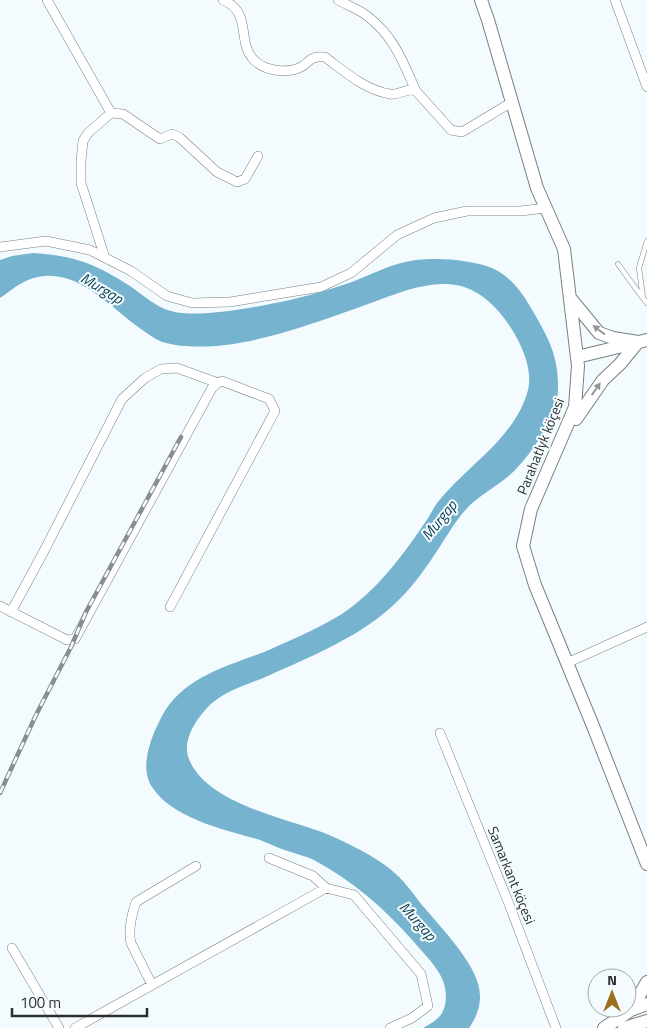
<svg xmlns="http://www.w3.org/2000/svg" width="647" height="1028" font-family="'Titillium Web',sans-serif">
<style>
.water{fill:#75b3ce}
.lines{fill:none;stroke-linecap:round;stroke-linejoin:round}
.lane-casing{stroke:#768084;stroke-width:5.5}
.street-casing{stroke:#768084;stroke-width:10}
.secondary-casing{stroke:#768084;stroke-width:14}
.lane{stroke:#fff;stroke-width:4.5}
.street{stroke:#fff;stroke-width:9}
.secondary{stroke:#fff;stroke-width:12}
.rail-casing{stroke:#888d90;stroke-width:4.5}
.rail{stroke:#f4fbfe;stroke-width:2.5;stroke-dasharray:8;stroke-linecap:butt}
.oneway{fill:#949698}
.labels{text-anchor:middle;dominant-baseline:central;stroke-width:4;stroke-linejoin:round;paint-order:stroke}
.street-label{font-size:14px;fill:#2a2e30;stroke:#f4fbfe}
.water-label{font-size:15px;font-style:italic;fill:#0b4155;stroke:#f4fbfe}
</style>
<rect width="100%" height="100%" fill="#f4fbfe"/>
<path class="water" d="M33,253C75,256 94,263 130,286C143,295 156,307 171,311C198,319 262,306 290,300C311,295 332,289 352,282C370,275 387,266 405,262C427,256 471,259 492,268C510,276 522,292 531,308C548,337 559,356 558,390C557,417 531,455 512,473C495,489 477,495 462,514C452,526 444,541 435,554C412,589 393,610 356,633C329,649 299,662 270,675C250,684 229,689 212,703C198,716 181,740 189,759C206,802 280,817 319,831C340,839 373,855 390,869C403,879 412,892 422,905C434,919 447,933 458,948C478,975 490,998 469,1028H423C430,1024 438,1020 442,1013C447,1005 447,991 443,981C438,967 424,954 414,942C385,909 353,881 314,860C306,856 299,855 291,852C280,849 271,844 260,840C226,830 173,819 152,787C139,767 151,737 161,718C182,676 229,666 269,650C293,639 319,628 342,614C376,591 401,558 424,524C429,518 432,510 437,503C466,466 515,439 528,390C533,370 522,345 511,328C496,305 476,285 447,284C420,283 393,295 368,304C314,323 244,351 186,346C179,346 170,344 162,342C155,339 148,334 141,329C108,306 73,262 28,280C18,284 9,292 0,298V260L12,256Z"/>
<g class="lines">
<defs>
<path id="lane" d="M647,241L639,268L643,298L647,303
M618,264L642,297"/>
<path id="street" d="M47,0L111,113
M223,0C253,13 236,42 254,60C265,71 287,74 301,67C306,65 309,59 314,58C317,56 322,57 325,57C345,72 365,90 390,94C399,96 406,87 416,91L451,130L462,132L512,102
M338,0C347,5 358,9 366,15C394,36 402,60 416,91
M615,0L647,87
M0,247L46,241L90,250L131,271L167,296L192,303L230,302L321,287L351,273L397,235L434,218L467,211H521L545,208
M105,258L81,183V161L83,141L88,133L111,113L123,114L160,139L172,134L179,137L217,172L237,182L245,179L258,156
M0,606L67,640L75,639L212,388L218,383
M11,612L44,551L122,399L145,378L161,369L177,368L218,383L222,381L269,399L275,411L170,607
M567,663L647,627
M440,733L509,904L556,1028
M269,858L313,876L326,888L354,895L421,974L428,1006L412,1018L390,1028
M12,948L59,1028
M152,985L131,943C128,931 132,914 136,902L196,866
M75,1028L326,888"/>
<path id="secondary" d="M481,0L488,20L537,188L564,249L578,366L575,407L531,509L523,546L535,585L593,726L647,864
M571,299L599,333L613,338L638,342
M577,357L647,340
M576,419L603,380L620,364L638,342
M631,1010L647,982
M604,1028L631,1010L647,1004
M624,1028L647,1021"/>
</defs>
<use href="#lane" class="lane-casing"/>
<use href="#street" class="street-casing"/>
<use href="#secondary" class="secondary-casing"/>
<use href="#lane" class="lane"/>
<use href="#street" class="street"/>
<use href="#secondary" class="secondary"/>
<defs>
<path id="rail" d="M0,793L36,715L71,647L86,612L181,437"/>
</defs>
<use href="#rail" class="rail-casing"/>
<use href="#rail" class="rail"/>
</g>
<defs><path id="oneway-solid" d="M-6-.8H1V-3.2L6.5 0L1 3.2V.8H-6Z" transform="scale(1.25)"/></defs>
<g class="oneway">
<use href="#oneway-solid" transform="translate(599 330) rotate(-143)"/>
<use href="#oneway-solid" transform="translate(596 389) rotate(-55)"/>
</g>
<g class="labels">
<g class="street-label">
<text transform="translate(540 446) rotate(-68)">Parahatlyk köçesi</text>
<text transform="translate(512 875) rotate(68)">Samarkant köçesi</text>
</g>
<g class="water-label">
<text transform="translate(102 288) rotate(31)">Murgap</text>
<text transform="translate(439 520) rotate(-51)">Murgap</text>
<text transform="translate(418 921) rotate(48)">Murgap</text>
</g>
</g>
<g transform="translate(612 993)"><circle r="24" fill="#f4fbfe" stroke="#a3a9ac"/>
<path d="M0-4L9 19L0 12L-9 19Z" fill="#9d7020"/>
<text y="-8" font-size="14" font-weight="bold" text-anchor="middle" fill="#2a2e30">N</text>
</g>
<path d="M12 1008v8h135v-8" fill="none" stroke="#2a2e30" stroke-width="2.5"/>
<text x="20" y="1008" font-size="15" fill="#2a2e30" stroke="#f4fbfe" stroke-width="4" paint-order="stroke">100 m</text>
</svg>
